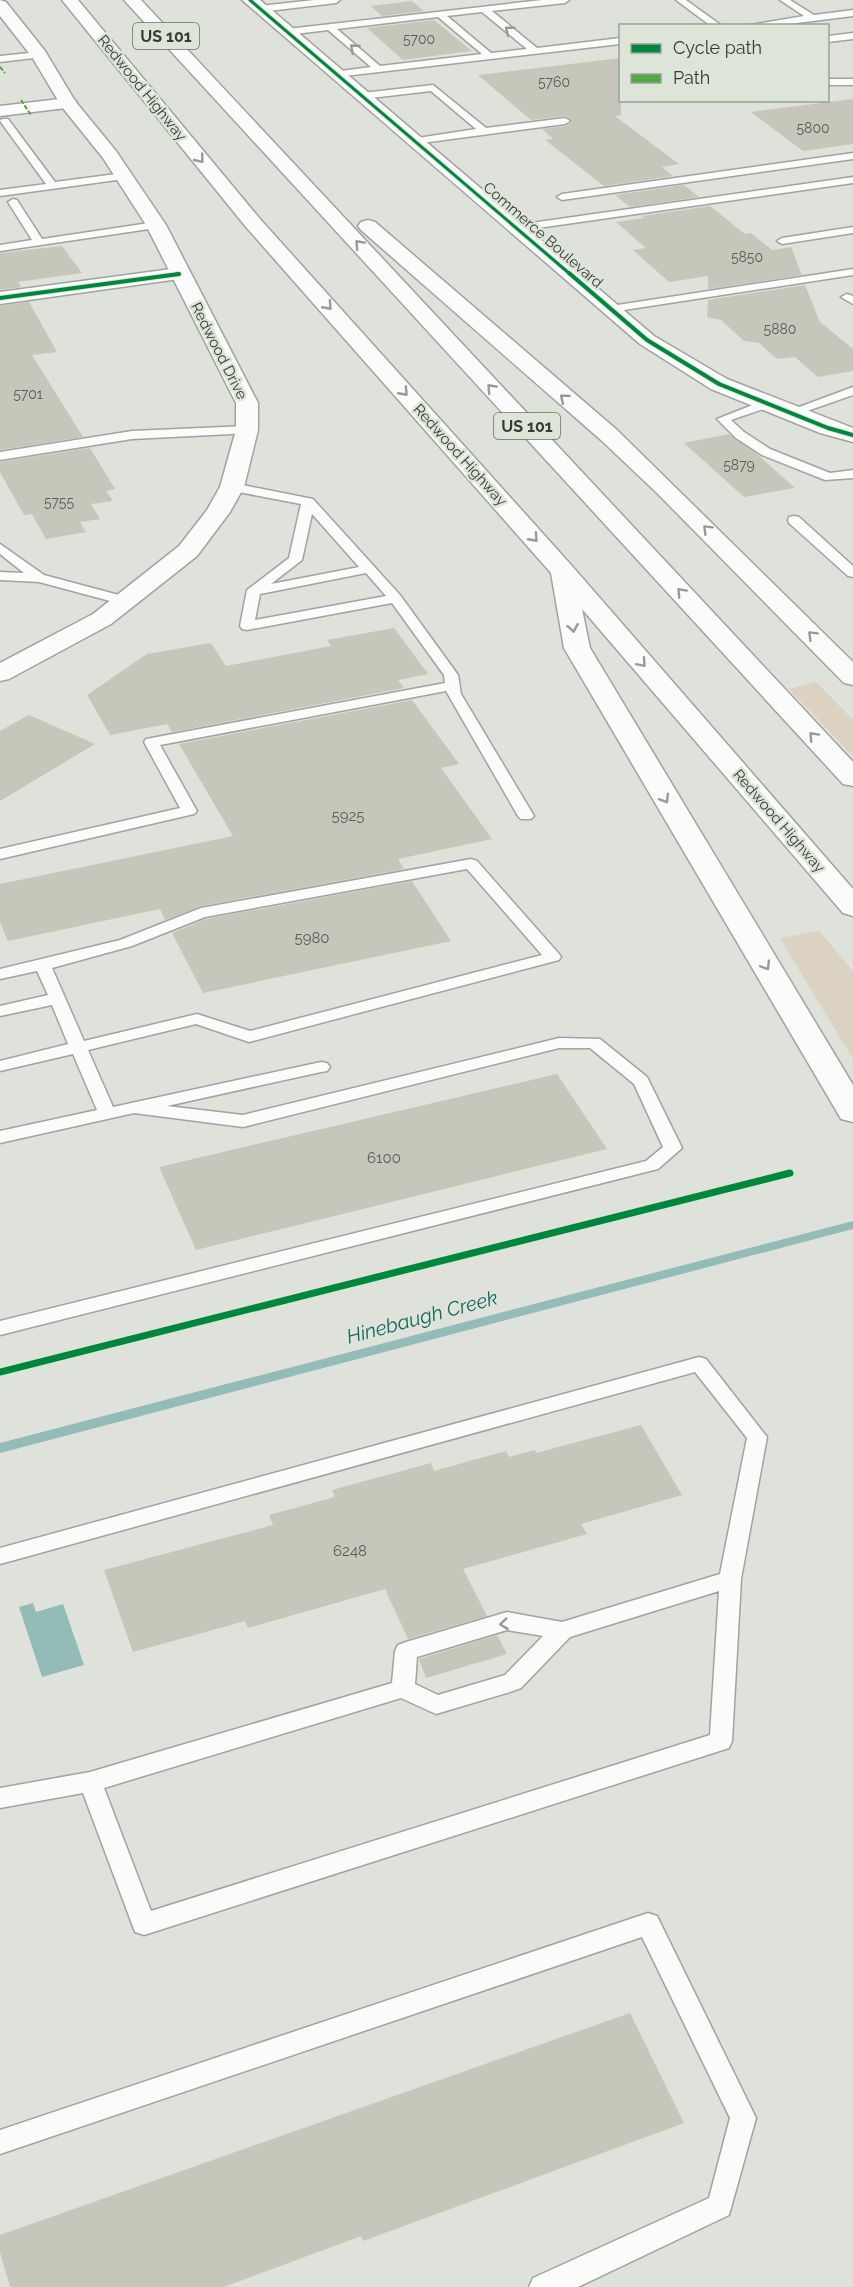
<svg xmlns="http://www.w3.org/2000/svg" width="853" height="2287" font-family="Raleway,sans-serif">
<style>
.green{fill:#dbd2c1}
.water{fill:#93bcb9}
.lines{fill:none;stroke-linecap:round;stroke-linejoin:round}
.stream{fill:#93bcb9;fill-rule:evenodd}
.building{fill:#c6c6bb}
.lane-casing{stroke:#a0a39e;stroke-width:3}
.street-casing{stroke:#a0a39e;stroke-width:3}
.secondary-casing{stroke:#a0a39e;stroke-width:3}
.primary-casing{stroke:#a0a39e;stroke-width:3}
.highway-casing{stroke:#a0a39e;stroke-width:3}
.lane{fill:#fafbfa;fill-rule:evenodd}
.street{fill:#fafbfa;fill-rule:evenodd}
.secondary{fill:#fafbfa;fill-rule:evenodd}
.primary{fill:#fafbfa;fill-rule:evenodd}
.highway{fill:#fafbfa;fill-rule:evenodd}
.quiet{stroke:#53a644;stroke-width:2;stroke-dasharray:4.5 2;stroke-linecap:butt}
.cycleway-far2-casing{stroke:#dde5d8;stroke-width:5}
.cycleway-far1-casing{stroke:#dde5d8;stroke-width:6}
.cycleway-casing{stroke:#dde5d8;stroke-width:10}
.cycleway-far2{stroke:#00873e;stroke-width:3}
.cycleway-far1{stroke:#00873e;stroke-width:4}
.cycleway{stroke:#00873e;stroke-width:7}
.oneway{stroke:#989a98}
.labels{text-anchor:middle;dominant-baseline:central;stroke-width:5;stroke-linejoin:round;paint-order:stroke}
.far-number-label{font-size:14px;fill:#5b5d56}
.far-street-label{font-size:15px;fill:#373a35;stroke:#dde5d8}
.number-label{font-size:15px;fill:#5b5d56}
.shield{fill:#dde5d8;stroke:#696d66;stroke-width:1.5}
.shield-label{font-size:16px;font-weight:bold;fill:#373a35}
.water-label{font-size:20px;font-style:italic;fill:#156362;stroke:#dde5d8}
</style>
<rect width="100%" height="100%" fill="#dee2db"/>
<path class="green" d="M816,682L853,720V756L789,689Z
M819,931L853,971V1059L780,938Z"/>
<path class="water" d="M33,1603L36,1612L63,1604L84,1665L42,1677L19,1607Z"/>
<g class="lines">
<path class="stream" d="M853,1221V1229L0,1453V1443Z"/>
</g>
<path class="building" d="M412,1L424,11L382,16L371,6Z
M434,20L472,51L403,60L367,28Z
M621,58V115L615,116L679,164L662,167L673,176L604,186L545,140L553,139L542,129L566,126L572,122L571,119L565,116L531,120L478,75Z
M853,99V144L803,151L751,112Z
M684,185L699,197L630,207L615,195Z
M710,206L745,234L751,233L772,250L791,247L802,275L708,289V276L669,282L633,250L646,248L616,222L645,218L641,216Z
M62,246L82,273L18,282L21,287L0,290V253Z
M805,285L820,322L853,349V371L818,377L795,357L777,359L759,343L744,341L721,320L707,317L708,300Z
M29,302L57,352L32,355L83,437L0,450V306Z
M729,434L758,455L795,488L744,497L684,443Z
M90,448L115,489L106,491L113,501L91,504L100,519L80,522L86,532L46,539L32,514L24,515L0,472V462Z
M394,628L428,674L398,680L404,688L172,732L167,724L110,735L87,695L147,654L211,643L226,666L331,646L327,640Z
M412,700L459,764L441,768L492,839L398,859L404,869L201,906L165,920L160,909L8,941L0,922V884L233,836L179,744Z
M29,715L95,744L0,801V731Z
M412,881L451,941L203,993L172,933L206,919Z
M557,1074L607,1149L196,1250L159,1167Z
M641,1425L682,1495L581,1524L587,1534L463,1569L487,1616L408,1639L385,1589L248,1628L245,1621L133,1652L104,1570L273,1525L269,1515L335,1497L332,1490L431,1463L434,1471L506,1451L509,1457L535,1450L536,1453Z
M497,1635L507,1654L426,1678L419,1659Z
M630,2013L684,2123L363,2241L361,2236L224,2287H10L0,2252V2235Z"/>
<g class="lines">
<defs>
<path id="lane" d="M314,0H340L336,3L260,12L256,9L260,6Z
M542,0H569L565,3L492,11L537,48L620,38V44L336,77L331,74L333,72L371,67L328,30L287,35L283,32L287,29ZM482,12L527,49L491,53L447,16ZM438,17L482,54L380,66L337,29Z
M676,0H686L722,26H711Z
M780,0H790L814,15L853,10V16L773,26H744L804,16Z
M853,33V39L828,42V36Z
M39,52L44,55L42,57L0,62V56Z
M828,79H853V85H828Z
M433,85L486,128L565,118L570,121L565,124L414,144L411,143V139L476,129L431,91L362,99L357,96L362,93Z
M2,119H8L55,182L124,173L129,176L124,179L0,196V190L46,184L0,121Z
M853,153V159L562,200L557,197L562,194Z
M853,177V183L517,231L512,228L517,225Z
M13,199L17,200L42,239L156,222L161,225L156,228L0,251V245L32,240L8,202Z
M853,227V233L782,244L777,241L782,238Z
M853,269V275L611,312L605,309L611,306Z
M847,294L853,296V304L841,297Z
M853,387V395L793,416L789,417L783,413Z
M765,400L769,401V407L731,420L744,432L770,449L830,473L853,470V478L825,480L762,455L736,438L717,419Z
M247,426L251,427V433L132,439L0,460V452L132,431Z
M232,483L313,499L400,595L458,675L461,694L534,816L531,819H521L518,816L446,691L160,745L197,811L194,814L0,859V849L180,808L144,742L146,739L445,683L444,675L392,603L247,630L242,629L240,626L247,590L289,558L301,504L228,490L226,487L228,484ZM312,514L359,567L271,584L302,560ZM366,573L386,596L255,620L260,594Z
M794,516L799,517L853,566V577L848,576L789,523L788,520L789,517Z
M0,544L44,575L130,598L132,601L125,605L39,582L0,580V572L24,573L0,554Z
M471,859L477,861L559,954L561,957L559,960L249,1042L196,1024L88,1050L113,1107L321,1062L327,1063L330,1067L327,1071L321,1072L167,1106L243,1115L559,1038L600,1039L647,1077L682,1148L658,1169L0,1335V1321L646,1161L663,1147L634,1084L590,1048H559L243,1127L134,1113L0,1143V1131L97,1110L73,1054L0,1071V1061L68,1044L52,1005L0,1016V1006L48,995L37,971L0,979V969L120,940L201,908ZM467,869L542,955L250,1031L197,1014L84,1041L52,968L132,946L205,917Z
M699,1357L706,1359L767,1437L741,1579L732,1741L729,1748L144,1935L135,1932L132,1924L83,1793L0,1808V1788L90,1772L392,1683L395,1651L398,1645L406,1642L507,1612L562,1622L720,1574L747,1438L695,1372L0,1564V1548ZM719,1591L710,1735L151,1911L104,1788L401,1698L436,1714L513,1691L521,1688L570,1637ZM507,1630L543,1636L505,1675L438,1695L415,1684L417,1657Z
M648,1913L657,1916L756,2118L729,2215L578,2287H529L533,2278L709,2198L730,2118L642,1937L0,2154V2130Z"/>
<path id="street" d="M68,98L74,99L77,103L74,107L0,116V106Z
M179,268L186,270L189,274L186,278L0,304V292Z"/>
<path id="secondary" d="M242,0H260L654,336L727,379L853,428V442L820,433L711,389L640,344Z"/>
<path id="primary" d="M0,0L6,2L45,51L75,101L116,151L166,225L258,403V430L244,487L230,512L197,556L111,624L9,679L0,681V663L93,614L179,546L207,510L220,487L236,430V403L146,225L103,158L62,107L32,57L0,16Z"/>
<path id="highway" d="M62,0H78L260,219L572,566L853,889V916L843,913L582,609L590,648L853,1085V1122L841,1119L837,1112L564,648L551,573L246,227Z
M124,0H141L853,762V786L843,784Z
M368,220L375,222L617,430L853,662V685L844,683L658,494L601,440L361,230L358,226L361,222Z"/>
</defs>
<use href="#lane" class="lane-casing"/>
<use href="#street" class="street-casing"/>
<use href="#secondary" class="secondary-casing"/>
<use href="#primary" class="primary-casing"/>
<use href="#highway" class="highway-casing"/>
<use href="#lane" class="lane"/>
<use href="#street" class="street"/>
<use href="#secondary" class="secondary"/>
<use href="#primary" class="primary"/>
<use href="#highway" class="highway"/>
<path class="quiet" d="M0,67L5,73
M21,100L31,115"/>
<defs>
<path id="cycleway-far2" d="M250,0L570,274
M177,274H179"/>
<path id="cycleway-far1" d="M569,273L647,340L719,384L828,428L853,435
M0,298L179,274"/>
<path id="cycleway" d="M0,1372L790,1173"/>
</defs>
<use href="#cycleway-far2" class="cycleway-far2-casing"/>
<use href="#cycleway-far1" class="cycleway-far1-casing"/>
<use href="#cycleway" class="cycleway-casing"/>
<use href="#cycleway-far2" class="cycleway-far2"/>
<use href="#cycleway-far1" class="cycleway-far1"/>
<use href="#cycleway" class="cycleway"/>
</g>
<defs><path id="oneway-chevron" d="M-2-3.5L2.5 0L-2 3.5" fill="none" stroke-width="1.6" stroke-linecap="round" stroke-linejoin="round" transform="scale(1.5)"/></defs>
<g class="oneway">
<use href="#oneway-chevron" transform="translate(509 30) rotate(-141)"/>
<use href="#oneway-chevron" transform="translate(354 48) rotate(-139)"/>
<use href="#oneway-chevron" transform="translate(200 159) rotate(51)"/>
<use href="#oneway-chevron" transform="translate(359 244) rotate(-133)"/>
<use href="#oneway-chevron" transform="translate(328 306) rotate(48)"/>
<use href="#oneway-chevron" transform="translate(491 388) rotate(-133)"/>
<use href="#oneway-chevron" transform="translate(404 392) rotate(48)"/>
<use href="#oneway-chevron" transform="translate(564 398) rotate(-140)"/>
<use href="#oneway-chevron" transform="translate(707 529) rotate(-135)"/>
<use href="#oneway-chevron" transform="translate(534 538) rotate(48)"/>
<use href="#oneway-chevron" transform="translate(681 592) rotate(-133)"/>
<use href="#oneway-chevron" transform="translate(573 628) rotate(80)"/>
<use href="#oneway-chevron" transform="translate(812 635) rotate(-135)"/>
<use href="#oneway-chevron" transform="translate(642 663) rotate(49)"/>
<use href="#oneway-chevron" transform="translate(813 736) rotate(-133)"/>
<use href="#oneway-chevron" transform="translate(665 799) rotate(59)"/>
<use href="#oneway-chevron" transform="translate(766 966) rotate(59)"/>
<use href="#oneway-chevron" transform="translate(504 1624) rotate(173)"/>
</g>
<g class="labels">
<g class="far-number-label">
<text x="419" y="39">5700</text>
<text x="554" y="82">5760</text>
<text x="813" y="128">5800</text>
<text x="747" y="257">5850</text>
<text x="780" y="329">5880</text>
<text x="28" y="394">5701</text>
<text x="739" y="465">5879</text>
<text x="59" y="502">5755</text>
</g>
<g class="far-street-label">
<text transform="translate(142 88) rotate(51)">Redwood Highway</text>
<text transform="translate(543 235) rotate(41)">Commerce Boulevard</text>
<text transform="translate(219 351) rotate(63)">Redwood Drive</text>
<text transform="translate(460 455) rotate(48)">Redwood Highway</text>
<text transform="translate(779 821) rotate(49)">Redwood Highway</text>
</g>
<g class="number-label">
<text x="348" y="816">5925</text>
<text x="312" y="938">5980</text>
<text x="384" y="1158">6100</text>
<text x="350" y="1551">6248</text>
</g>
<g class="shield">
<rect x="133" y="23" width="66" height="26" rx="4.5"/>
<rect x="494" y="413" width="66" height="26" rx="4.5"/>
</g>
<g class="shield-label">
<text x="166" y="36">US 101</text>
<text x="527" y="426">US 101</text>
</g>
<g class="water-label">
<text transform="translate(422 1317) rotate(-15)">Hinebaugh Creek</text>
</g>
</g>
<rect x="619" y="24" width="210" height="78" fill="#dde5d8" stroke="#9ba197" stroke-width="1.5"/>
<rect x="631" y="44" width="30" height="9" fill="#00873e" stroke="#9ba197" stroke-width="1.5"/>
<text x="673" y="54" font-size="18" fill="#373a35">Cycle path</text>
<rect x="631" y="74" width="30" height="9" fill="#53a644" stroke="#9ba197" stroke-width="1.5"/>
<text x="673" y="84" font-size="18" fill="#373a35">Path</text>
</svg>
